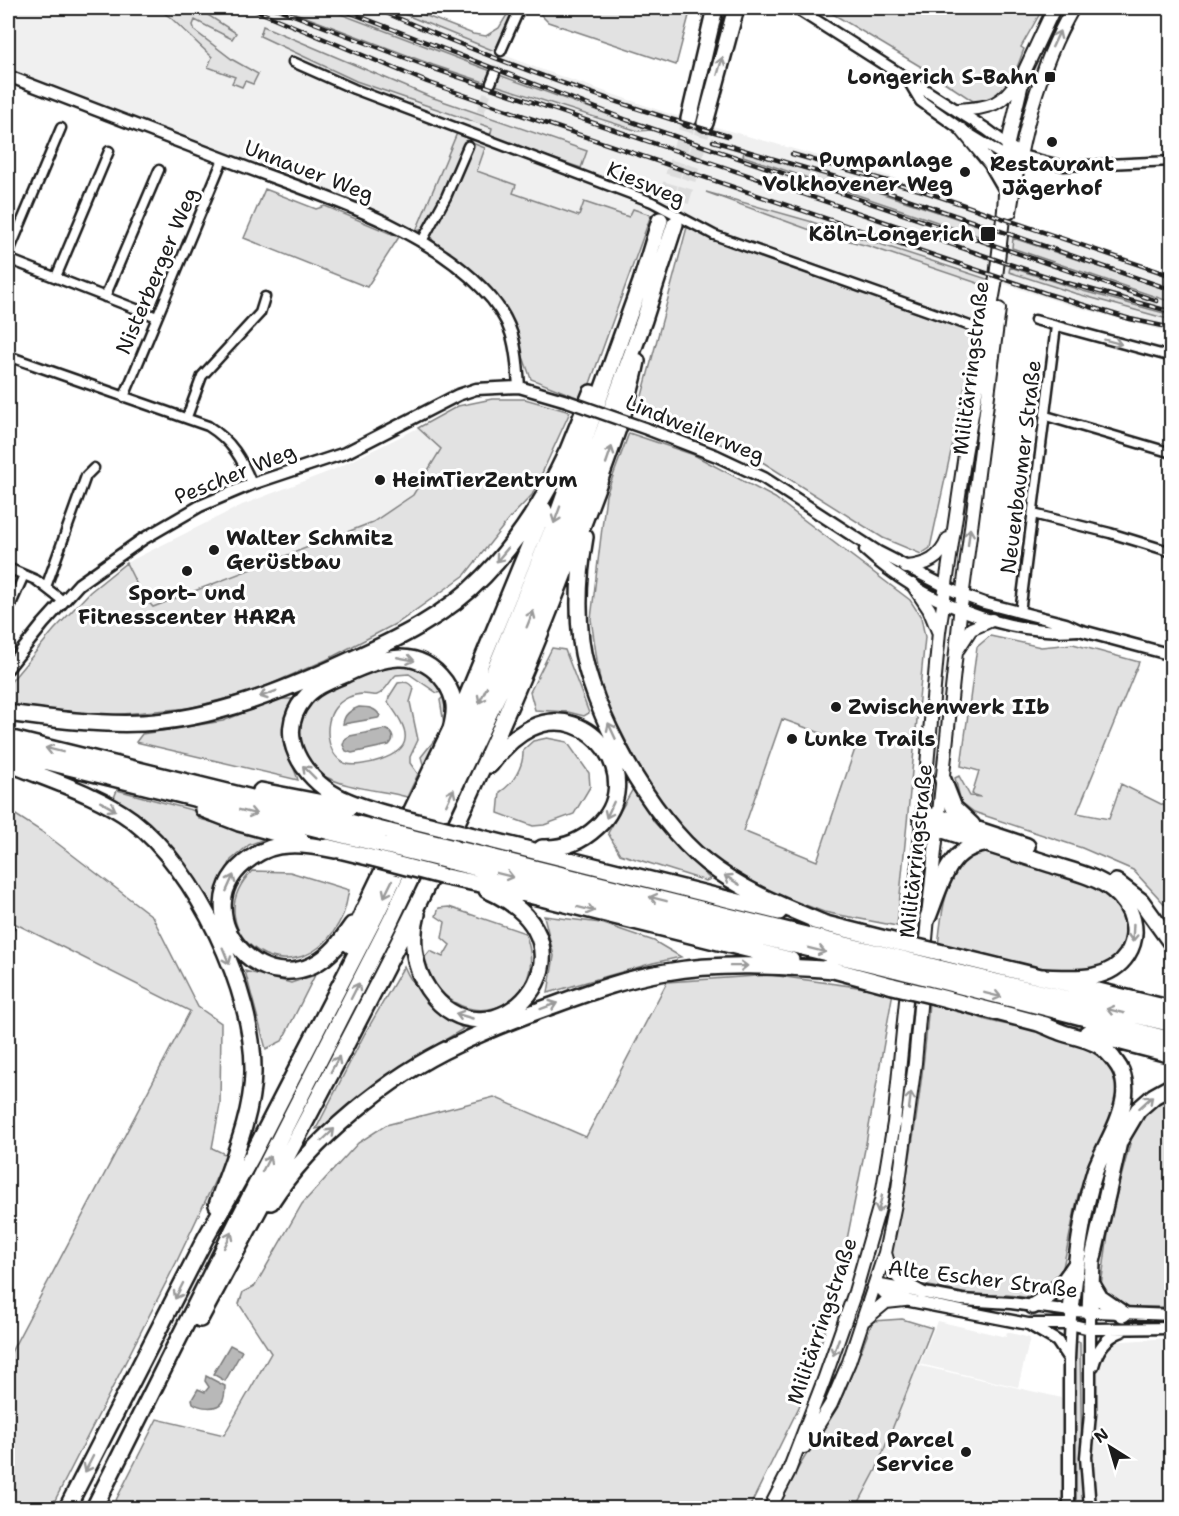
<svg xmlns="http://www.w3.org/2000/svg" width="1179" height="1516" font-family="'Shantell Sans',sans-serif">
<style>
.built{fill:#f0f0f0;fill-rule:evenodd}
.green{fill:#e2e2e2;stroke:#7f7f7f;stroke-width:1.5;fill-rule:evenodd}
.water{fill:#b8b8b8;stroke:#7a7a7a;stroke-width:1.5}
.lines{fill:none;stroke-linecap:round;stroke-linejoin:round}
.minor-tunnel{stroke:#ddd;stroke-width:8;stroke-dasharray:8 4;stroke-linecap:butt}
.motorway-tunnel{stroke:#ddd;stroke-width:15;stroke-dasharray:15 8;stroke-linecap:butt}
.minor-casing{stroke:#1c1c1c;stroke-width:13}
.tertiary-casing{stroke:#1c1c1c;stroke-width:15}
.secondary-casing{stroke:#1c1c1c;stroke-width:16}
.motorway-casing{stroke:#1c1c1c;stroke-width:20}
.minor{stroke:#fff;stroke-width:8}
.tertiary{stroke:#fff;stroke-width:10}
.secondary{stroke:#fff;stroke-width:12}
.motorway{stroke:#fff;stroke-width:15}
.rail-casing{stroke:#1c1c1c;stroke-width:4.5}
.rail{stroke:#fff;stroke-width:2;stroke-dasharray:7;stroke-linecap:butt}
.tertiary-bridge-casing{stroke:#1c1c1c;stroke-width:15;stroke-linecap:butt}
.motorway-bridge-casing{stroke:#1c1c1c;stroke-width:20;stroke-linecap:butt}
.tertiary-bridge{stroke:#fff;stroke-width:10}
.motorway-bridge{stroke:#fff;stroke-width:15}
.oneway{stroke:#999}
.poi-dot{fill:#1c1c1c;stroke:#fff;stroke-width:2}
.labels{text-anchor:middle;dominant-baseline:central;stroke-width:6;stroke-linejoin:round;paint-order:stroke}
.poi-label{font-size:21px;font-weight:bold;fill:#1c1c1c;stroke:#fff;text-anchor:end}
.street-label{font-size:21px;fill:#1c1c1c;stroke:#fff}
</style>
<rect width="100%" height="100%" fill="#fff"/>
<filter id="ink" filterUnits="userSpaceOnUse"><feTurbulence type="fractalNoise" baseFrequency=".0167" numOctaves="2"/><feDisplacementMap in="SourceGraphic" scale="12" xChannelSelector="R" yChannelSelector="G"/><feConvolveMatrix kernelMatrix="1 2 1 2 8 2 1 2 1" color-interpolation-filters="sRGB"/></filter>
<g filter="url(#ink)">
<path class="built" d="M8,8H157L171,18L212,57L245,81L257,74L233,60L195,31L193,25L195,20L231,39L235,33L203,12L204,8H389L537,68L670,114L892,177L1171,274V333L1072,306L809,221L717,196L813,231L868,246L989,287L985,305L979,317L968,322L633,209L630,217L584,202L579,216L513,192L515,185L477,170L485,148L472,143L468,138L458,134L416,231L8,72ZM262,26L428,96L587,151L490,136L493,129L356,81L260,37Z
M418,428L442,449L413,495L373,522L153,607L142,595L126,563L242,505L333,470Z
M937,1321L1006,1337L1007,1332L1030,1338L1018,1387L920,1364Z
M1171,1338V1508H856L876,1470L917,1365L1062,1398L1077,1344Z"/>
<path class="green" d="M157,8H204L203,12L236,33L232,39L195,20L193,25L195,31L233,60L258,74L253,84L245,81L242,87L232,83L235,77L208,67L212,57L171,18Z
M282,8H325L491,71L487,83L433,65Z
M389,8H406L473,34L486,36L499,28L511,8H517L497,52Z
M540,8H691L676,65L548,22L541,15Z
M823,8H1043L1021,47L1024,49C1014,74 1008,105 973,101L923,68Z
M1061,8H1067C1045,48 1033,85 1022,130L1018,129L1026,81Z
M263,26L428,96L587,151L581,168L490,137L492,128L356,81L260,36Z
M499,75L651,130L638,131L495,85Z
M457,133L469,138L444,195L424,229L416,231Z
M472,143L485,148L477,171L516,185L513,193L579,216L584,202L629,217L633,209L651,215L584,400L531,379L511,323L435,244L431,237Z
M744,152L823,174L995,231L993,241L743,156Z
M265,189L316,209L325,206L399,237L367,287L244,238Z
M706,192L809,221L990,280L989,287L868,246L813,231Z
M687,227L968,327L973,336V350L930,548L921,554L883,538L764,463L670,422L638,411Z
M1013,238L1171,291V302L1012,248Z
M1010,267L1083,291L1171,315V320L1074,293L1009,272Z
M492,399H525L570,412L532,495L509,519L465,575L399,622L326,660L255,691L189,708L101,716L8,704V685L54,630L90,592L126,563L142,595L153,607L373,522L413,495L441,449L418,428L458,406Z
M629,433L694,455L775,498L910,600L921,617L925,637L897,926L824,912L765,890L709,856L667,815L652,792L602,694L591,619L606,495ZM782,719L856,746L817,861L743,831Z
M990,636L1041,647L1073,644L1139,662L1077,813L1109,819L1121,784L1171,809V911L1133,870L1082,848L974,812L961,802L955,778L959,776L970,796L981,797L972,794L979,771L961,766L977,647Z
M552,648L565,650L589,713L584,716L568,712L535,710L530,692Z
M399,664L423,670L432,676L447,698L446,724L428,763L423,764L421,757L440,733L444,724L440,700L443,697L442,692L437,693L409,674L396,675C390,680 385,693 377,695C373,696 367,694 363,694C353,694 342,699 335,708C323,723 326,757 347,764C360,768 404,757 405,739C407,727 395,712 388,702L389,697L398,683C406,681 409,682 414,689L410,702L418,740L410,757V763L418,774L407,797C381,790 346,789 320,774C308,767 300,753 300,740C299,734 298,727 300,721C308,687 368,671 399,664Z
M278,699H293C285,716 278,735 287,754C291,763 295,770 298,780L136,742L142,734L223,721Z
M547,738L567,742L589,773L590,787L574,814L544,825L533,826L498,813L500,792C513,784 524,766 523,750L533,741Z
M634,787L654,822L710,879L706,881L620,854L608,833Z
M117,790L199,812V819L267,836V838L249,845L231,860L222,881L218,909L223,932L207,904L97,793L114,798Z
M8,810L44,833L152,916L198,1007L221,1023L220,1105L212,1148L227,1155L176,1263L51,1508H8V1358L190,1011L8,920Z
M982,848L1100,888L1113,896L1130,923L1125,951L1098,971L1050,970L938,947C941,919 943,892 958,868L954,864Z
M252,871L290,872L349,890C347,899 346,909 342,917C298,1008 192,932 252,871Z
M449,907L525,933C556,1012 447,1045 424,958L430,951L443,957L450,945L442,938L445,922L436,916L439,908Z
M544,916L601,923L654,941L681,957L653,963L548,993L554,956Z
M404,966C415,994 440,1011 463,1029L395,1070L329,1126L316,1129L364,1035Z
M245,971L291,983L315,975L282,1041L266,1049Z
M771,975L893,992L865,1149L834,1305L799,1407L749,1508H112L157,1419L224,1435L271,1353L239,1304L243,1292L255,1286L302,1204L358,1143L386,1125L494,1097L586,1137L667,982Z
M929,1002C939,1004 950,1006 960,1009C969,1012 977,1017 986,1020C1021,1029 1089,1036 1110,1065C1120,1078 1117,1095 1115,1110L1078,1195L1061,1277L1033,1298L1007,1295H972L910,1282C899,1273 891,1263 892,1248C910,1167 923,1085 929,1002Z
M1171,1096V1307H1124L1108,1298L1101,1286L1110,1219L1132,1136L1147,1112Z
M902,1319L932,1328L876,1470L856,1508H776L800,1465L843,1395L873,1321Z
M1072,1342H1080V1348L1082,1464L1085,1508H1074Z"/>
<path class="water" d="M359,707C368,707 376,708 380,716L378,718L343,724C344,714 351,710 359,707Z
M385,729C394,732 395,739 389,745L352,753L346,751L343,745L345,739L350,736Z
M230,1345L242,1351L225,1381L213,1374Z
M206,1376L225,1386C225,1391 225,1398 222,1402C217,1410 200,1408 193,1403L192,1399L198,1389L205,1392L209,1387L205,1381Z"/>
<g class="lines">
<path class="minor-tunnel" d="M495,73L501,51
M468,146L491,83"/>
<path class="motorway-tunnel" d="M660,220L689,119
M675,224L705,123"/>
<defs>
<path id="minor" d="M501,51L520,8
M293,62L354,89L652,202L714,235L987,332
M491,83L495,73
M8,114L9,111
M1021,155L1064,166L1172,161
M422,241L446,197L468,146
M8,254L61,128
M8,259L157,317
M56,277L109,151
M105,297L159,170
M1035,320L1172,357
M8,356L208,426C232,441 242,459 252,484
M124,397L223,159
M1046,416L1172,453
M187,417L202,376L260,313L265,297
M1033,514L1110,533L1172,552
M8,568L36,580L63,601
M46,587L86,476L94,468
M8,611L24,575
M1020,613L1056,326
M8,928L9,926"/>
<path id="tertiary" d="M796,8L986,129L1021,155
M8,76C84,105 160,135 237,164C318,195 420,224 482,288C514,320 516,344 519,387
M908,79L921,101L962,130L1006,157L1013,156
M647,429L717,456L764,478L878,552L962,595L984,603L1066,624L1079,630L1172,655
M865,550C920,600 1003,636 1078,630
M1167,654L1172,643
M8,668L43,624L79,584L143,539L200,506L252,484L345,453L458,395L476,389L519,387L567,401
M875,1284L886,1295L905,1300L1028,1324H1070L1090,1329L1172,1328
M875,1284L962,1300L1011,1303L1071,1311L1172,1315
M1030,1325L1057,1341L1067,1356
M1093,1366C1097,1350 1106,1337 1122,1331
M1069,1508V1359L1071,1317
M1090,1508L1086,1457L1090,1414V1313"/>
<path id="secondary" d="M958,110C991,107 1000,107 1020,78
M962,130L990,164L1004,188
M1010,212C1021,141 1037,70 1073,8
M906,567C927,565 940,559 948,539
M913,585L929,609L938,631
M958,649L971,629L992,620
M910,954L939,632L965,454L995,285L1004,210L1008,143L1025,70L1054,8
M885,1253C890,1274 904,1284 922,1293
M864,1320L886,1302L905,1300
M804,1447L831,1404L849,1362L885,1253L898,1189L915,1063L928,917L960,614L999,309
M770,1508L788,1473L824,1380L855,1292L881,1201L894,1123L908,980"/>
<path id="motorway" d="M689,119L715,8
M705,123L736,8
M564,460L591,393
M585,537C579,571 577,606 581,641C590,711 651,819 706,862C741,890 782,906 823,923
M8,713C52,719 98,725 143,723C214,719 283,691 346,662C396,640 446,616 484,576C520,539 545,499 567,452
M457,721L544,510
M8,738L390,832
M8,752L383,845
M490,765C501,750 514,736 531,728C590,699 648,781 597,827C581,842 564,849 542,848
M16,766C55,782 98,795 132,820C196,869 255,992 253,1073C252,1118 231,1163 217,1205
M943,780L954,808L972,825
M261,791L349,808
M203,809L239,823L301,840
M921,819L937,828C975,840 1013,852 1050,864C1071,871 1096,876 1113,890C1133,906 1141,933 1127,955C1109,983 1072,978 1043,977
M921,819L931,816L939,817L1027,846
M462,833L779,912
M327,847L376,859
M454,848L899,958
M335,850C320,847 305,844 289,845C275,845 262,850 251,858C176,909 269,1020 336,947C342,940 347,932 352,925
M448,861L897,970
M441,876L505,889L791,960
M1116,882L1141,901L1172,944
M417,914C410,939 414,968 428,989C489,1080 615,946 487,890
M928,917C940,888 947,848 984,844
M814,921L901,943
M350,945L363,912L451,729C456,711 456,698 445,682C418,645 380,658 346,674C332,680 314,686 304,699C274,735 303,777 337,796C355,806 377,811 397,817
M939,952L1172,1009
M826,968L893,986
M939,968L1172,1024
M937,980L1172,1040
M935,996L1046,1025
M1038,1023C1046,1026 1055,1030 1063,1033C1087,1040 1102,1041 1117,1064C1124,1073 1126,1087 1124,1099C1120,1124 1104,1147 1095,1171C1081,1215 1076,1265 1071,1311
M1087,1033L1172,1055
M271,1202C311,1140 389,1076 456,1045C489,1029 523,1016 557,1004C592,991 629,978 666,972C721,962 778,966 834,970
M1091,1283L1100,1298L1123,1314
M1033,1306C1051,1296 1064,1284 1075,1266
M1090,1313L1092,1262L1119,1142L1138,1110L1154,1096L1172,1086
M200,1319C328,1080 461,840 559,586C578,537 598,487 615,437C624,412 632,387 637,361
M67,1508L205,1239L252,1156L377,913L495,669L552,530L641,282L660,220
M94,1508L240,1216L390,922L508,674L578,501L644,320L675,224"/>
</defs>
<use href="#minor" class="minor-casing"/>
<use href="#tertiary" class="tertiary-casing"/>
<use href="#secondary" class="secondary-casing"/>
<use href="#motorway" class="motorway-casing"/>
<use href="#minor" class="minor"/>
<use href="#tertiary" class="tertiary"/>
<use href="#secondary" class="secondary"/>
<use href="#motorway" class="motorway"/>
<defs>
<path id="rail" d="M250,8L427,82L501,108L1048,294L1130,319L1172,328
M275,8L432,68L1009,264L1064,282L1172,312
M338,8L627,120L1157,301
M375,8C490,59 607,102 728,136
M713,141L887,192L1172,290
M792,154L923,191L1172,276"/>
</defs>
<use href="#rail" class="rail-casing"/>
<use href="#rail" class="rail"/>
<defs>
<path id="tertiary-bridge" d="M567,401L647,429"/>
<path id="motorway-bridge" d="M397,817L462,833
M390,832L454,848
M383,845L448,861
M376,859L441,876
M901,943L939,952
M899,958L939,968
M897,970L937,980
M893,986L935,996"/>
</defs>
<use href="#tertiary-bridge" class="tertiary-bridge-casing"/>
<use href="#motorway-bridge" class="motorway-bridge-casing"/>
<use href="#tertiary-bridge" class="tertiary-bridge"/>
<use href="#motorway-bridge" class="motorway-bridge"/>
</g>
<defs><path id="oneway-shaft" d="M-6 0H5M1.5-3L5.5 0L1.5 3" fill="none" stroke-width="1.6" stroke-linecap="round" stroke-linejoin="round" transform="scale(1.5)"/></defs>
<g class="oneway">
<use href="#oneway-shaft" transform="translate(1056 39) rotate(-65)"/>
<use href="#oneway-shaft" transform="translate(720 66) rotate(-74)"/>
<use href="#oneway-shaft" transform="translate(1113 342) rotate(15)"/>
<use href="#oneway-shaft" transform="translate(609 455) rotate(-71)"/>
<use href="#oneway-shaft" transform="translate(557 515) rotate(110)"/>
<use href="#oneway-shaft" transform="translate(969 537) rotate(-83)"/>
<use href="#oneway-shaft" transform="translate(502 555) rotate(130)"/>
<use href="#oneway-shaft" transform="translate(530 619) rotate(-68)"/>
<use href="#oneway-shaft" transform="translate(406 659) rotate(11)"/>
<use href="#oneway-shaft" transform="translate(268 694) rotate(159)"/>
<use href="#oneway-shaft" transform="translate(483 695) rotate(116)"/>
<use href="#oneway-shaft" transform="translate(612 731) rotate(-115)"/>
<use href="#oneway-shaft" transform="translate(54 750) rotate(-166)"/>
<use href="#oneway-shaft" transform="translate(309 772) rotate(-135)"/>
<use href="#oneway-shaft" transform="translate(450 797) rotate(-65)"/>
<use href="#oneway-shaft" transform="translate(108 806) rotate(29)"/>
<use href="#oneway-shaft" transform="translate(610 810) rotate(115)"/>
<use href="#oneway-shaft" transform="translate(248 812) rotate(14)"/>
<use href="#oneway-shaft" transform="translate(505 875) rotate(14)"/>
<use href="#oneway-shaft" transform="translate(732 880) rotate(-148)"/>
<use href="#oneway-shaft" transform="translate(230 883) rotate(-66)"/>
<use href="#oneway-shaft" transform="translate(388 889) rotate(116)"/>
<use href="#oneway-shaft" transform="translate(658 899) rotate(-166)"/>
<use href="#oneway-shaft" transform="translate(586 909) rotate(14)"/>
<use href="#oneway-shaft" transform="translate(1133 933) rotate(93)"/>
<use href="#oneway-shaft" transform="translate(817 950) rotate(14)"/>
<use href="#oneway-shaft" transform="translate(226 956) rotate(68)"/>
<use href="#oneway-shaft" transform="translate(739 966) rotate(-1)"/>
<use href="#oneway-shaft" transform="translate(355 991) rotate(-63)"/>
<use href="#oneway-shaft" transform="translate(993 995) rotate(14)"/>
<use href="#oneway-shaft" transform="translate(549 1006) rotate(-20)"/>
<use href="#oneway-shaft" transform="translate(1115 1011) rotate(-166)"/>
<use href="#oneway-shaft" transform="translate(464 1016) rotate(-164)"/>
<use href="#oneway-shaft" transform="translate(335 1064) rotate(-62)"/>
<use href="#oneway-shaft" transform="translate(910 1101) rotate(-83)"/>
<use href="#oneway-shaft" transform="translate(1146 1102) rotate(-42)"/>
<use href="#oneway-shaft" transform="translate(328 1135) rotate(-44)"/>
<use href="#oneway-shaft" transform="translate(266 1164) rotate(-63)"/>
<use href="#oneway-shaft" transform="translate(880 1204) rotate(103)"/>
<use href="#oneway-shaft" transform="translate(228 1240) rotate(-64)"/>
<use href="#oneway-shaft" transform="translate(179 1291) rotate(117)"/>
<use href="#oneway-shaft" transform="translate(836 1347) rotate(109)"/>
<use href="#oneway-shaft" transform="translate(89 1464) rotate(117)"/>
</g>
</g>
<g class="poi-dot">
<rect x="1044" y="71" width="12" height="12" rx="3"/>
<circle cx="1052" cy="142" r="6"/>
<circle cx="965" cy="172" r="6"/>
<rect x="980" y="226" width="16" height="16" rx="3"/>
<circle cx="380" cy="480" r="6"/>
<circle cx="214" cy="550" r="6"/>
<circle cx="187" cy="571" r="6"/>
<circle cx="836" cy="707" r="6"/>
<circle cx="792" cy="739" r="6"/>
<circle cx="966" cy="1452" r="6"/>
</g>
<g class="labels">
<g class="poi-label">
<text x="1038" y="77">Longerich S-Bahn</text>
<text x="953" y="160">Pumpanlage<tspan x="953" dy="24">Volkhovener Weg</tspan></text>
<text x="1052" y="164" text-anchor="middle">Restaurant<tspan x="1052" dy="24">Jägerhof</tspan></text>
<text x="974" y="234">Köln-Longerich</text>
<text x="392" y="480" text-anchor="start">HeimTierZentrum</text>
<text x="226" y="538" text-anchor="start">Walter Schmitz<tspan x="226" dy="24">Gerüstbau</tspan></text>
<text x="187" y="593" text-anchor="middle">Sport- und<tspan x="187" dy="24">Fitnesscenter HARA</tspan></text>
<text x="848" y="707" text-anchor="start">Zwischenwerk IIb</text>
<text x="804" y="739" text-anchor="start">Lunke Trails</text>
<text x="954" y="1440">United Parcel<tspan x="954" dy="24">Service</tspan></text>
</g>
<g class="street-label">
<text transform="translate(309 171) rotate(21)">Unnauer Weg</text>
<text transform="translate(646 184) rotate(23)">Kiesweg</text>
<text transform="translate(157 271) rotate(-67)">Nisterberger Weg</text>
<text transform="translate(971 368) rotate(-83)">Militärringstraße</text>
<text transform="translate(695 429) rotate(22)">Lindweilerweg</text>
<text transform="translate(1021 467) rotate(-83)">Neuenbaumer Straße</text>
<text transform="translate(235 474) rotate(-22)">Pescher Weg</text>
<text transform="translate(916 851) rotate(-84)">Militärringstraße</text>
<text transform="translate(983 1279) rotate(7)">Alte Escher Straße</text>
<text transform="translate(822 1321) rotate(-71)">Militärringstraße</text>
</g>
</g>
<rect width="1179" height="1516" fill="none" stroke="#fff" stroke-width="30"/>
<rect x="15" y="15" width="1149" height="1486" fill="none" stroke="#1c1c1c" stroke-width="2" filter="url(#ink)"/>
<g transform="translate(1110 1447) rotate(323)" stroke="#ffffff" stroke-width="4.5" paint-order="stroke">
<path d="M0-4.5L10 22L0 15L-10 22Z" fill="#1c1c1c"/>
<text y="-9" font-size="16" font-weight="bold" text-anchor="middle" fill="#1c1c1c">N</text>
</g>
</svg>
